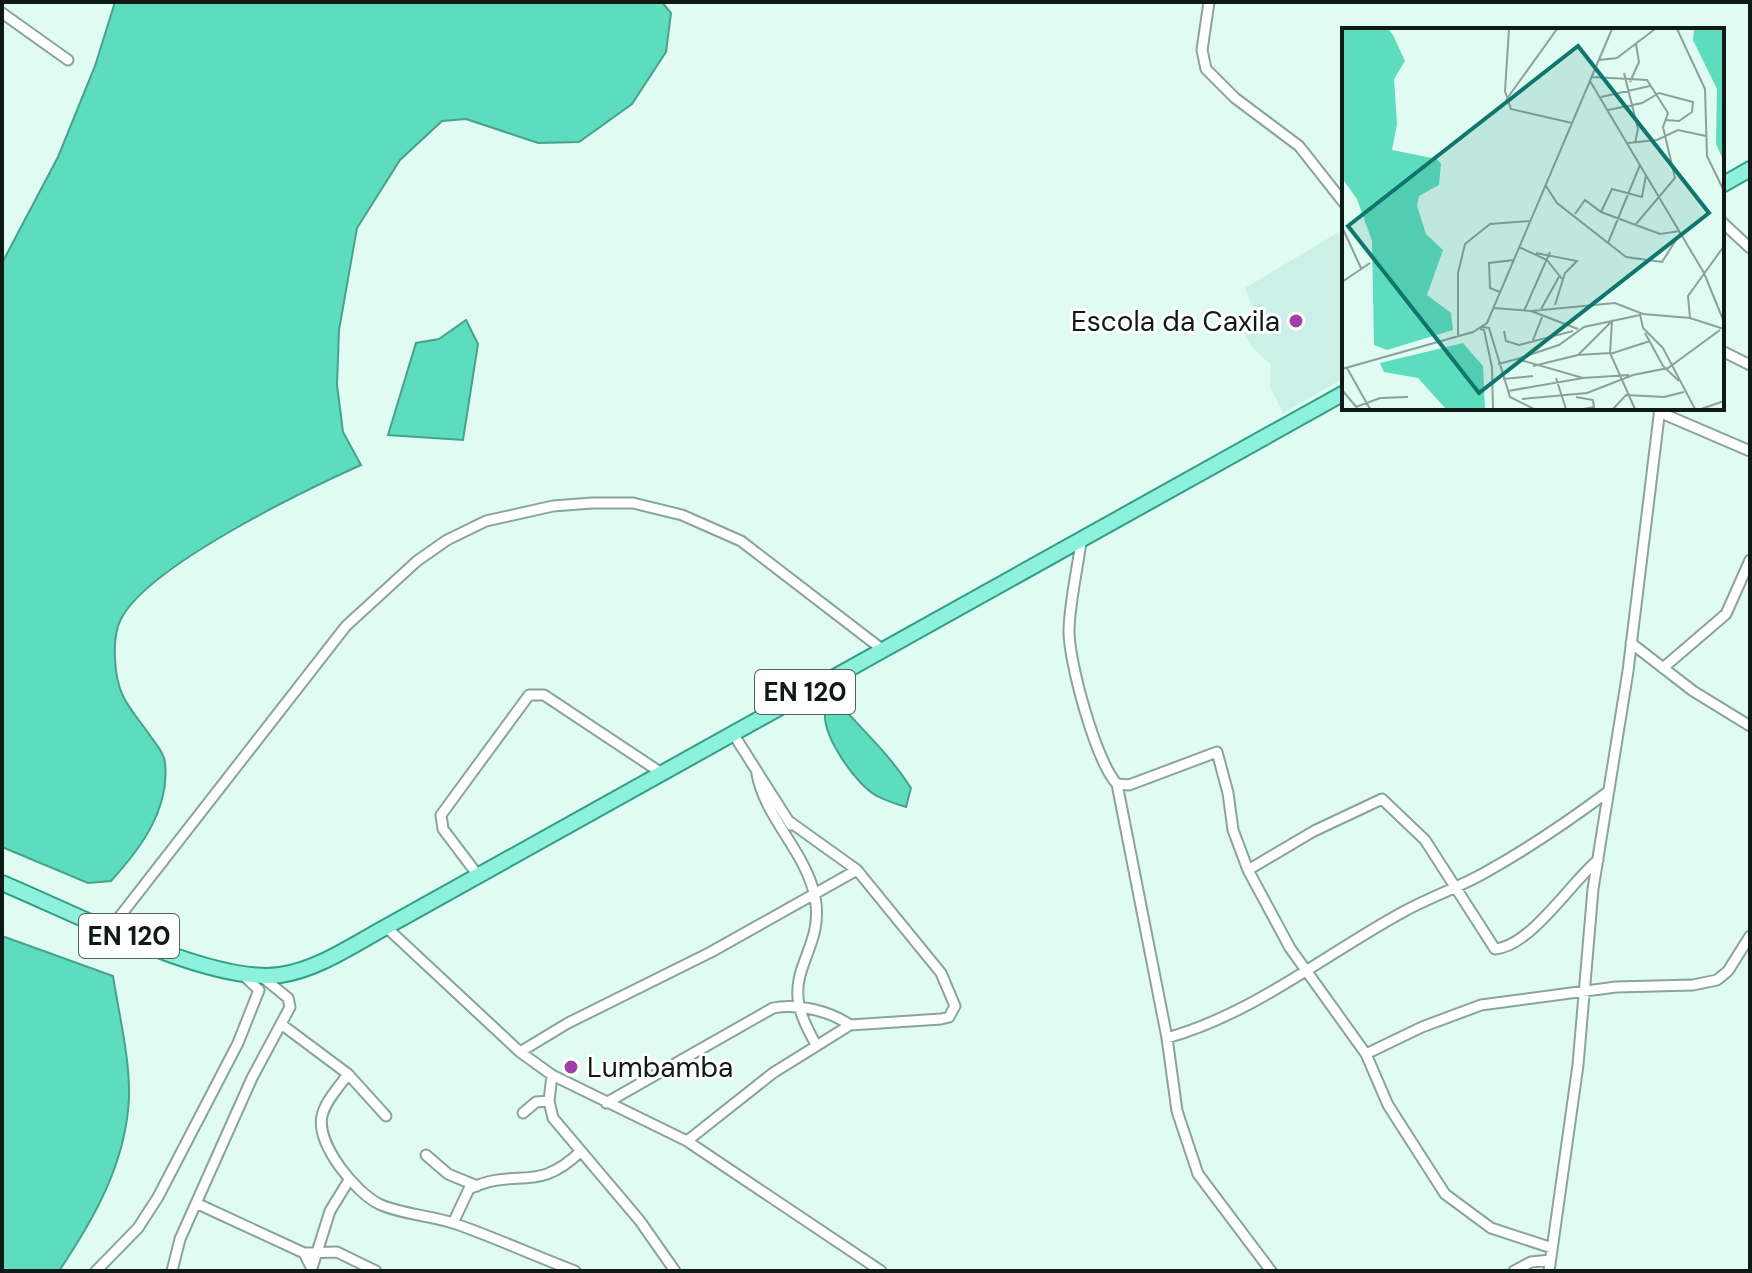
<svg xmlns="http://www.w3.org/2000/svg" width="1752" height="1273" font-family="'DM Sans',sans-serif">
<style>
.built{fill:#cbf0e5}
.water{fill:#5edcbe;stroke:#46a28c;stroke-width:2}
.lines{fill:none;stroke-linecap:round;stroke-linejoin:round}
.street-casing{stroke:#8aa49c;stroke-width:13}
.primary-casing{stroke:#309f86;stroke-width:18}
.street{stroke:#fff;stroke-width:9}
.primary{stroke:#8ef1db;stroke-width:14}
.poi-dot{fill:#a141a8;stroke:#fff;stroke-width:3}
.labels{text-anchor:middle;dominant-baseline:central;stroke-width:6;stroke-linejoin:round;paint-order:stroke}
.shield{fill:#fff;stroke:#575e5c;stroke-width:2}
.shield-label{font-size:26px;font-weight:bold;fill:#0f1916}
.poi-label{font-size:28px;fill:#0f1916;stroke:#fff;text-anchor:end}
.inset-road{fill:none;stroke:#8ca19a;stroke-width:2}
.view{fill:#0f766e;fill-opacity:0.15;stroke:#0f766e;stroke-width:4}
.inset-edge{fill:none;stroke:#0f1916;stroke-width:4}
</style>
<rect width="100%" height="100%" fill="#dffbf2"/>
<path class="built" d="M1344,229V378L1283,413L1270,387L1271,365L1253,348L1239,326L1256,316L1245,288Z"/>
<path class="water" d="M115,2H662L671,13L666,52L632,104L579,142L538,143L466,119L442,121L400,160L357,228L339,330L337,385L343,432L361,465C305,490 148,566 121,619C111,638 114,677 123,696C130,711 142,723 151,737C156,744 165,754 165,763C170,810 140,849 111,881L88,883L2,847V263L58,157L95,66Z
M466,320L478,344L463,440L388,435L416,343L439,339Z
M843,708C868,735 891,757 911,788L906,807C897,804 886,801 877,796C856,785 823,737 825,713Z
M2,936L113,976C119,1015 130,1058 129,1098C126,1163 94,1219 59,1271H2Z"/>
<g class="lines">
<defs>
<path id="street" d="M1209,2L1202,50L1206,69L1235,98L1299,146L1344,203
M2,13L68,60
M1722,222L1750,248
M1722,351L1750,365
M1659,412L1750,451
M1081,542C1077,571 1070,601 1069,629C1068,660 1096,762 1117,784L1167,1038L1177,1111L1198,1174L1271,1271
M1631,643L1693,691L1750,726
M1663,668L1726,614L1750,560
M732,732L791,825
M757,774C765,818 806,852 815,897C824,944 791,965 799,1005C801,1018 810,1033 816,1045
M1117,784L1129,785L1217,752L1228,793L1233,830L1248,870L1290,948L1366,1054L1388,1105L1445,1194L1491,1228L1552,1248
M1248,870L1314,831L1382,799L1425,840L1495,949C1531,946 1571,882 1598,860
M477,874L443,829L441,815L529,695H544L660,772
M386,927L520,1052L552,1075L687,1141L881,1271
M110,929L346,626L417,561L447,540L486,521L553,506L592,503H633L682,515L741,541L883,650
M281,1024L348,1074L386,1116
M1167,1038C1255,1013 1324,955 1403,912C1430,897 1460,887 1486,872C1529,848 1570,820 1609,791
M520,1052L568,1023L711,952L857,870
M1366,1054L1422,1027L1481,1005L1616,987L1693,985L1717,980L1728,971L1750,936
M348,1074C340,1086 325,1101 322,1116C316,1144 355,1192 379,1204C403,1215 431,1215 456,1224C496,1238 535,1256 575,1271
M552,1075L549,1101L553,1118L640,1221L675,1271
M606,1103L773,1008C797,1003 830,1011 850,1025
M523,1113L536,1102L549,1101
M687,1141L773,1073L850,1025L941,1019L949,1017L955,1006L941,973L857,870L790,822
M426,1155L448,1174L477,1186
M198,1204L304,1253L313,1271
M453,1223L469,1189C517,1166 536,1195 581,1151
M304,1253L337,1252L376,1271
M312,1268L330,1211L349,1180
M96,1271L138,1228L158,1197L238,1043L259,990L244,976
M172,1271L180,1239L252,1078L290,1007L288,998L261,976
M1514,1271L1531,1262L1550,1260
M1549,1271L1578,1065L1593,889L1628,671L1660,408"/>
<path id="primary" d="M1722,185L1750,169
M2,883C70,911 211,985 280,975C317,970 353,945 386,927L1344,393"/>
</defs>
<use href="#street" class="street-casing"/>
<use href="#primary" class="primary-casing"/>
<use href="#street" class="street"/>
<use href="#primary" class="primary"/>
</g>
<g class="poi-dot">
<circle cx="1296" cy="321" r="8"/>
<circle cx="571" cy="1067" r="8"/>
</g>
<g class="labels">
<g class="shield">
<rect x="755" y="670" width="100" height="44" rx="6"/>
<rect x="79" y="914" width="100" height="44" rx="6"/>
</g>
<g class="shield-label">
<text x="805" y="692">EN 120</text>
<text x="129" y="936">EN 120</text>
</g>
<g class="poi-label">
<text x="1280" y="321">Escola da Caxila</text>
<text x="587" y="1067" text-anchor="start">Lumbamba</text>
</g>
</g>
<g transform="translate(1342 28)">
<rect width="382" height="382" fill="#dffbf2"/>
<path d="M0,1H46L51,7L63,33L52,51L55,96L50,122L95,131L99,136L97,157L77,168L75,178L84,206L101,222L85,267L109,285L111,302L45,322L32,317L30,213L15,171L0,150ZM352,1H382V134L374,116L375,61L351,12ZM121,315L141,338L143,381H104L76,350L42,344L38,335Z" fill="#5edcbe"/>
<path class="inset-road" d="M167,1L163,63L169,81L230,95M335,1L363,61L365,128L382,163M257,32L275,30L313,1M282,45L296,101L293,115M250,49L305,52L326,85L321,99L333,150L294,196M248,53L362,245L382,294M288,54L297,34L294,16M259,69L308,58M164,72L215,1M266,82L300,75L317,65L351,74L350,84L337,93L323,92M286,115L315,112L336,102L364,108M204,158L215,175L284,229L320,234L339,204M259,184L270,161L300,169L304,147M233,186L243,172L259,184L318,206L338,203M0,199L19,240M266,215L298,137M177,219L205,232L220,251M194,225L235,233L223,245L213,277M0,254L28,235M158,264L148,260L147,235L172,232M152,280L189,283L273,275L301,286L348,290L382,301M199,281L218,247M182,283L208,224M189,283L236,301M298,286L301,300L321,320L353,381M348,290L346,268L382,218M270,293L268,325L293,381M140,299L147,300L168,369L192,381M138,301L142,302L150,339L151,381M162,303L164,313L177,317L231,303M303,305L321,338L337,353M116,309V245L123,216L148,196L189,193M191,312L200,289M268,326L308,313M236,327L268,325M175,331L217,317L242,299L298,287M156,336L175,331L241,350L287,347M191,338L236,327L271,292M5,340L28,381M0,341L131,304L145,295L270,1M214,350L224,381M161,351L191,348M0,362L16,381M166,363L241,350M234,369L251,372L252,379L242,381M180,371L245,365L291,347L326,340L378,302M14,379L38,370L66,369M271,381L284,367L322,369L342,364M359,381L382,373"/>
<path class="view" d="M236,18L367,185L137,365L6,198Z"/>
<rect width="382" height="382" class="inset-edge"/>
</g>
<rect width="1752" height="1273" fill="none" stroke="#0f1916" stroke-width="8"/>
</svg>
